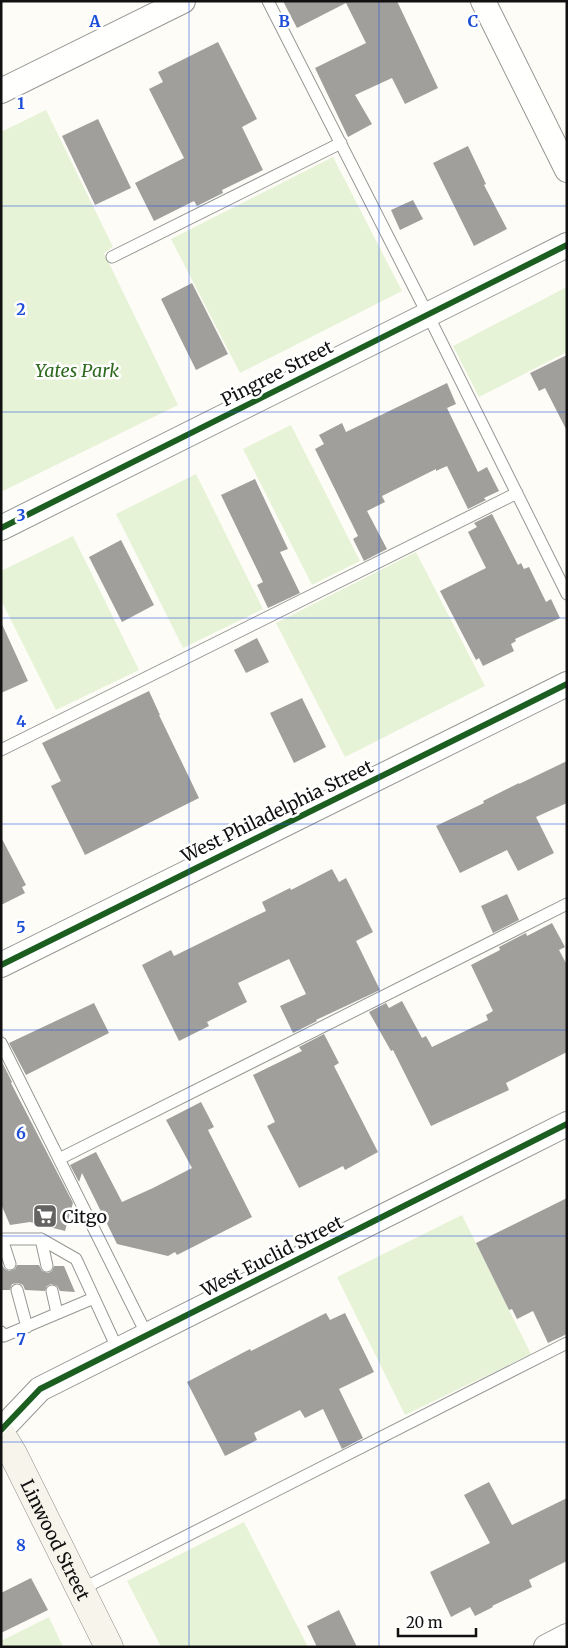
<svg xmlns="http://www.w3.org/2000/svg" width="568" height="1648" font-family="Merriweather,serif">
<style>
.green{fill:#e7f3d7}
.building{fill:#a19f9c}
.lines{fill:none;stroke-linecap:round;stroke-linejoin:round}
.lane-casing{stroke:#979795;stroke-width:13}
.street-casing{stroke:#979795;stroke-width:26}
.secondary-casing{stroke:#8e8d8b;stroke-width:29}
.lane{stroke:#fffffe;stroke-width:11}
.street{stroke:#fffffe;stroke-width:24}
.secondary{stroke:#f6f4eb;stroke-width:28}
.cycleway-casing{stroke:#fff;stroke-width:9}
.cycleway{stroke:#1b5e20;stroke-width:6}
.grid{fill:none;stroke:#1d4ed8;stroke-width:1;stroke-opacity:0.55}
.labels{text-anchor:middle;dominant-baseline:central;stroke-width:5;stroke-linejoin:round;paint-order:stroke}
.park-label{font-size:18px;font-style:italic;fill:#2f6b1f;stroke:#fff}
.street-label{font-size:18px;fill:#111;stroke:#fff}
.poi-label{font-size:18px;fill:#111;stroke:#fff;text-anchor:start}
.grid-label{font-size:16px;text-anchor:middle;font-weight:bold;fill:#1d4ed8;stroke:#fff;stroke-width:5;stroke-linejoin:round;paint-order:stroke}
</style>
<rect width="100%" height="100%" fill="#fdfcf7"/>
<path class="green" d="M46,110L113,247L104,253L178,405L1,492V132Z
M333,157L402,291L240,373L171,239Z
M567,287V352L479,397L453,346Z
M291,425L360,561L312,585L243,449Z
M196,474L263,609L183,648L116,514Z
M73,536L139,670L56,710L1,600V571Z
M416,552L485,686L345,757L276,623Z
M462,1215L531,1354L405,1415L337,1277Z
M244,1522L308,1647H161L127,1581Z
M49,1617L63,1647H1V1641Z"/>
<path class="building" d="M283,1H397L438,88L405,104L392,78L355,95L372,124L348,137L315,68L366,43L346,3L297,28Z
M218,42L257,119L242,127L263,170L222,190L223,193L197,206L194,201L154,221L135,183L184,158L149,89L163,82L158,72Z
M98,119L131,188L95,205L62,136Z
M468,146L486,184L484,185L507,229L474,246L433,163Z
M413,200L423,219L400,230L391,210Z
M192,283L228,354L196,370L161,299Z
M567,355V431L545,388L539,391L530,373Z
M447,383L456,404L447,408L478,472L487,467L499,491L484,498L486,500L468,509L447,466L436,471V469L382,496L385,502L367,511L387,549L364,561L353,539L358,536L315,449L324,444L319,435L342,423L346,432Z
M255,479L288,549L280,552L300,593L268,608L257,585L263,582L221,495Z
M492,514L518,565L521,563L524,569L529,567L546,602L551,599L560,618L515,639L516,641L511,644L514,651L483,666L479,658L476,660L440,591L486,568L468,532L477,527L474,523Z
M121,540L154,605L122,622L89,557Z
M1,622L28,681L1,693Z
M257,638L269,662L246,673L234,650Z
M149,691L160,715H159L199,798L85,855L51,786L61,781L42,743Z
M302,698L326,747L294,763L270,713Z
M567,761V803L536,817L554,853L518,871L507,850L460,873L436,826L484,803L483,801L519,783V784Z
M1,837L26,885L22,887L25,893L1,905Z
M332,869L339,882L346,878L373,932L356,941L380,990L316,1020L317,1021L293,1033L280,1006L306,994L289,959L238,983L247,1002L207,1022L209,1026L179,1041L142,965L171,950L174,956L239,924L266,911L262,902L290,888L291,890Z
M507,894L519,920L493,933L481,906Z
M552,923L565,947L559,950L567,965V1052L506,1083L509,1090L431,1126L393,1050L391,1051L369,1012L386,1003L389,1008L402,1001L422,1038L426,1036L432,1047L488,1020L486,1015L493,1011L471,965L500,950L499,947L526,933L527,936Z
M94,1003L109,1033L26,1075L9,1043Z
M324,1034L339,1063L334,1066L378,1152L345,1170L343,1166L299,1188L267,1126L275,1122L253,1075L302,1051L299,1047Z
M1,1060L12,1082L11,1083L73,1203L65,1231L30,1222L10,1225L1,1204Z
M201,1102L214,1127L208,1130L252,1217L177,1255L175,1252L168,1256L117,1244L82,1173L79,1182L70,1165L96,1152L122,1202L153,1188L192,1168L166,1120Z
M567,1198V1334L548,1343L533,1311L517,1319L512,1309L509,1310L476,1243Z
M1,1264L5,1269L9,1271L15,1269L17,1265H39L42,1271L48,1273L52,1271L54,1266H64L75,1292L60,1291L57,1286L51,1284L47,1286L45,1291L25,1290L23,1285L18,1283L12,1284L10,1290H1Z
M326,1313L330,1320L345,1313L374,1372L339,1389L363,1438L342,1449L323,1409L305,1418L300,1410L254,1433L257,1440L225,1456L187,1382L250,1349L251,1351Z
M489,1482L512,1525L567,1498V1561L529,1580L532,1587L492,1606L493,1607L475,1616L470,1607L451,1617L430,1572L490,1543L464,1495Z
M31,1578L48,1610L1,1633V1593Z
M339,1610L357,1647H317L307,1626Z"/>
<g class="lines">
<defs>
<path id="lane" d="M268,1L428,315L567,594
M112,257L341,143
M1,750L517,493
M1,1043L147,1335
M59,1159L567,904
M1,1239H41L76,1259L118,1350
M2,1239L10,1264
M41,1239L47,1266
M17,1290L27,1327
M52,1291L57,1313
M1,1332L4,1336L94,1298
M80,1590L567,1343"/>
<path id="street" d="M483,1L567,170
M1,91L183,1
M1,528L567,245
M1,965L567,684
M1,1430L40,1389L567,1124
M546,1647L567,1636"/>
<g id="secondary">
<path id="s1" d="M1,1434L13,1454L109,1647"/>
</g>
</defs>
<use href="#lane" class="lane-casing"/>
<use href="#street" class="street-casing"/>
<use href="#secondary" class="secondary-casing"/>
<use href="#lane" class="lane"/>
<use href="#street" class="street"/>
<use href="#secondary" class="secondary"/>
<defs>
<path id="cycleway" d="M1,528L567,245
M1,965L567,684
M1,1430L40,1389L567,1124"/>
</defs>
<use href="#cycleway" class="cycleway-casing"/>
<use href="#cycleway" class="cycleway"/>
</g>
<path class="grid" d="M189,1V1647M379,1V1647M1,206H567M1,412H567M1,618H567M1,824H567M1,1030H567M1,1236H567M1,1442H567"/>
<defs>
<symbol id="supermarket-square" viewBox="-11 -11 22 22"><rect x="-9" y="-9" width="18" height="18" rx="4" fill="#646362" stroke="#fff"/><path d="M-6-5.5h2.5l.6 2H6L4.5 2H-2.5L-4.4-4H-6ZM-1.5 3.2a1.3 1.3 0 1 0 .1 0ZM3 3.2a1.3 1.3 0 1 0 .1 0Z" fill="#fff"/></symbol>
</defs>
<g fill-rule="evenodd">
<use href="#supermarket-square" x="31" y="1202" width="28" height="28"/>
</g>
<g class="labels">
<g class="park-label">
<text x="77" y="370">Yates Park</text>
</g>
<g class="street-label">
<text transform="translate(277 373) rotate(-27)">Pingree Street</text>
<text transform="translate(277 811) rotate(-26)">West Philadelphia Street</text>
<text transform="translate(272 1256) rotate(-27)">West Euclid Street</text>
<text stroke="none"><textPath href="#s1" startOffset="119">Linwood Street</textPath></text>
</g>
<g class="poi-label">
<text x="62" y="1216">Citgo</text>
</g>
</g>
<g class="grid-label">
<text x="95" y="27">A</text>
<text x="284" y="27">B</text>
<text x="473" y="27">C</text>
<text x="21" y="109">1</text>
<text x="21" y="315">2</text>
<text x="21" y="521">3</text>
<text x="21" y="727">4</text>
<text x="21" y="933">5</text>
<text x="21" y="1139">6</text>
<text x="21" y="1345">7</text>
<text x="21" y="1551">8</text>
</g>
<rect width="568" height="1648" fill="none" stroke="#111111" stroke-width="5"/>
<path d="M398 1628v8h78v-8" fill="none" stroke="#111111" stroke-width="2.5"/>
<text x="406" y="1628" font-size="15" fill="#111111" stroke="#ffffff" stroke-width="4" paint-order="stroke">20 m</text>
</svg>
